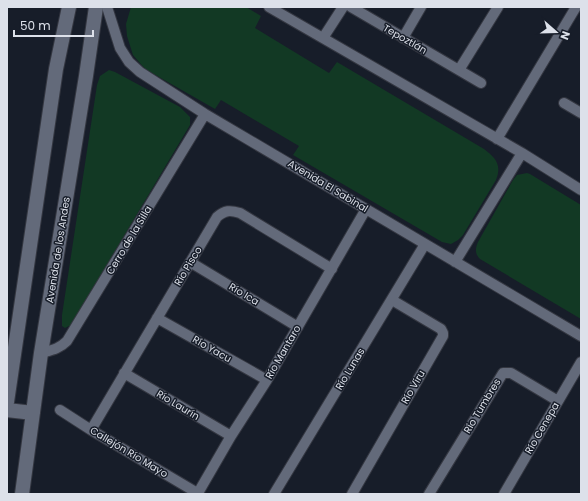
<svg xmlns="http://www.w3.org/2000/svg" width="588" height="501" font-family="Poppins,sans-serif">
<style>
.green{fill:#123924}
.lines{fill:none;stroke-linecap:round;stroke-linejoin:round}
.street-casing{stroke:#343741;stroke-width:12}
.secondary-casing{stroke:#343741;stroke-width:16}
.street{stroke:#636a7a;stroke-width:10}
.secondary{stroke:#636a7a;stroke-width:14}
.labels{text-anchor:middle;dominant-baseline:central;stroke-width:3;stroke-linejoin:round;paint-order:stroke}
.street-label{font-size:10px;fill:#dde1ea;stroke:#171d29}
</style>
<rect width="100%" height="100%" fill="#171d29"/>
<path class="green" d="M131,7H246L261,16L255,28L329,73L337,62L484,149C496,158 502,165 496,180L463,235L458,240L451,244L442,242L293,155L299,146L221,100L215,109L145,69L133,55L127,36L126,24Z
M109,70L115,72L180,107L190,117V125L71,325L65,328L62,326V315L97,85L100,76Z
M527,173L530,174L581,205V319L480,259C475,254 475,249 478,242L513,180L517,175Z"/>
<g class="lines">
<defs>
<path id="street" d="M107,7L120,48L129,62L140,72L205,114L581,336
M269,7L522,153L581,190
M351,7L481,83
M323,38L343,7
M403,38L421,7
M459,70L498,7
M564,103L581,113
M497,139L576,7
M190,262L298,327
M455,262L522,153
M157,318L267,380
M41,353C52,350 59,349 67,341L205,114
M124,373L231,436
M60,410L91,430L199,494
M91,430L217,217C225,210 230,210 240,213L332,269
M198,493L231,436L267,380L366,209
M274,494L425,244
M352,494L443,336V333L441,329L392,300
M429,494L503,373H511L558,401
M504,494L581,362"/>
<path id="secondary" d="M7,402L56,69L69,7
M7,410L33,413
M22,494L41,353L86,76L96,7"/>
</defs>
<use href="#street" class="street-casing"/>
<use href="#secondary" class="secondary-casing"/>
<use href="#street" class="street"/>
<use href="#secondary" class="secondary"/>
</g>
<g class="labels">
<g class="street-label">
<text transform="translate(405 39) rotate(30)">Tepoztlán</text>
<text transform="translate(328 186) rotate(31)">Avenida El Sabinal</text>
<text transform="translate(129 240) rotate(-59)">Cerro de la Silla</text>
<text transform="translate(58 250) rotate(-81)">Avenida de los Andes</text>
<text transform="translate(188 266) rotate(-59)">Río Pisco</text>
<text transform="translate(244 294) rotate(31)">Río Ica</text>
<text transform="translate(212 349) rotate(30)">Río Yacu</text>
<text transform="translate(283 352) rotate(-60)">Río Mantaro</text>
<text transform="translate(350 369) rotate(-59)">Río Lunas</text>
<text transform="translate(413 387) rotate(-60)">Río Viru</text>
<text transform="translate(178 405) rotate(31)">Río Laurín</text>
<text transform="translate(482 406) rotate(-59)">Río Tumbres</text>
<text transform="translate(542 428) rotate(-60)">Río Cenepa</text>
<text transform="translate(129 452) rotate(31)">Callejón Río Mayo</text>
</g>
</g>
<rect width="588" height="501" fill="none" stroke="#dde1ea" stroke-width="16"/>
<g transform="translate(556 32) rotate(110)" stroke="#171d29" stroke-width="3" paint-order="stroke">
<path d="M0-3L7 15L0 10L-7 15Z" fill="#dde1ea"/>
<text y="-6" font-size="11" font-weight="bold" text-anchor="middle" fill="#dde1ea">N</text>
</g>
<path d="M14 30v6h79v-6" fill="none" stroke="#dde1ea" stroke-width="2"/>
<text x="20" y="30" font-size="12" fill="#dde1ea" stroke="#171d29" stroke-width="3" paint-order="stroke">50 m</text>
</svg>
